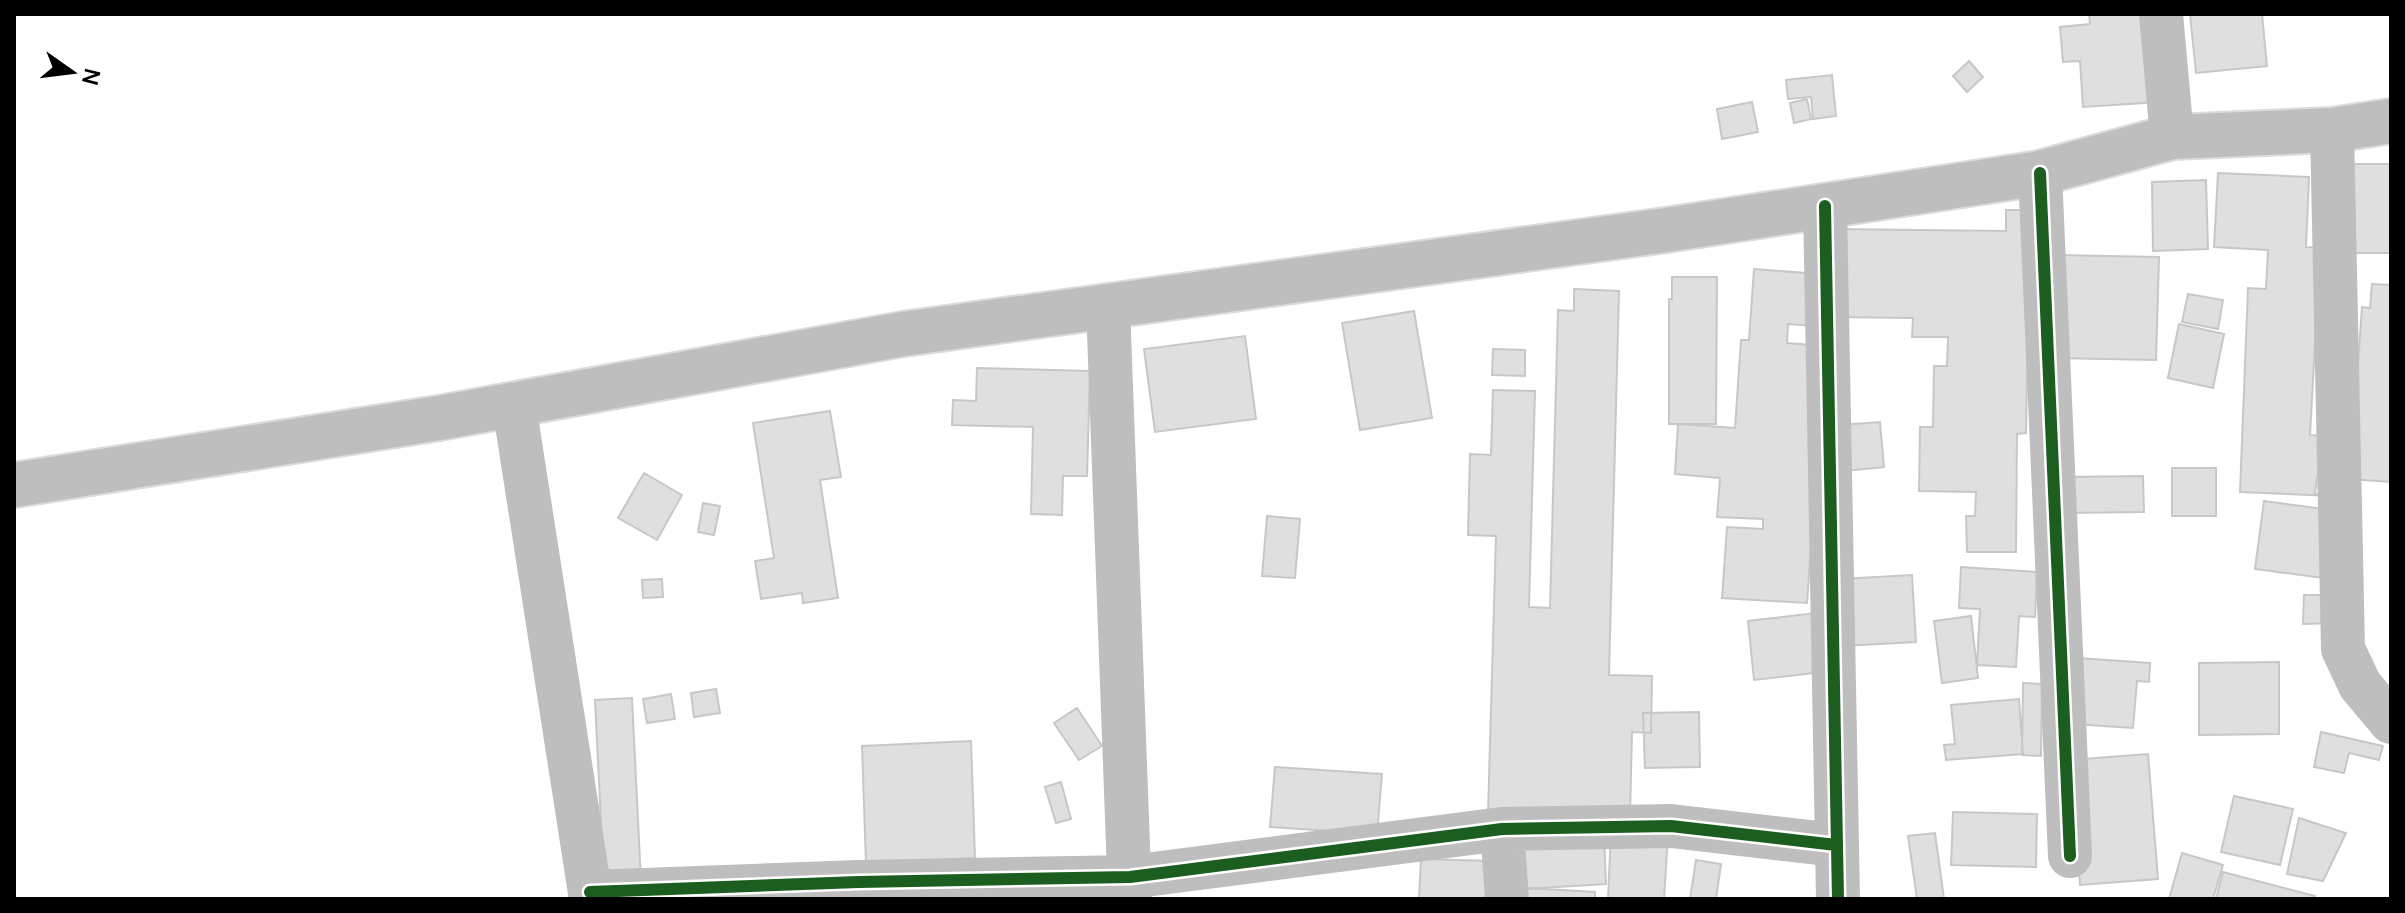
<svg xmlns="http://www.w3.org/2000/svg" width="2405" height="913" font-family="Manrope,sans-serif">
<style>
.building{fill:#dfdfdf;stroke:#c7c7c7;stroke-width:2}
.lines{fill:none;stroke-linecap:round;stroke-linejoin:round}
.major-casing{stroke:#dbdbdb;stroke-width:48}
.minor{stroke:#bebebe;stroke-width:44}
.major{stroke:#bebebe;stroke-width:44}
.cycleway-casing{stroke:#fff;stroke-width:17}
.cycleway{stroke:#1b5e20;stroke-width:12}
</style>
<rect width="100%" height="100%" fill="#fff"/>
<path class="building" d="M2089,14H2153L2159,102L2083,107L2080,61L2063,62L2060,27L2090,24Z
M2190,14H2262L2267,66L2196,73Z
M1969,61L1983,77L1967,92L1953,76Z
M1832,75L1836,116L1813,119L1811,97L1788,99L1786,80Z
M1807,99L1811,119L1794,123L1790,103Z
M1752,102L1758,132L1722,139L1717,109Z
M2344,164H2391V253H2344Z
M2218,173L2309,177L2306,247L2332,248L2318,288L2310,435L2337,436L2335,478L2317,477L2315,494L2333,496L2240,492L2248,288L2266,289L2268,250L2214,247Z
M2206,180L2208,249L2153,251L2152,182Z
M2006,210H2030L2026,433L2017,434L2016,552H1967L1966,516H1975L1976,492L1919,491L1920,427H1933L1934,366H1947L1948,337H1912L1913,318L1834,317V229L2006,231Z
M2057,255L2159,257L2156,360L2054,358Z
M1754,269L1818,274L1814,326L1788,324L1787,343L1825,346L1807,603L1722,598L1727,527L1763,529V519L1717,517L1720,478L1675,474L1678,424L1735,428L1741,340H1749Z
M1672,277H1717L1716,424H1669V299H1672Z
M2372,284L2391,285V482L2350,479L2362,307L2370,308Z
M1574,289L1619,291L1609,675L1652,676L1651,733L1632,732L1630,816L1488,813L1496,536L1468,535L1470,454L1491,455L1493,390L1535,391L1529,607L1550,608L1558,310L1574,311Z
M2188,294L2223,300L2218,329L2182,322Z
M1414,311L1432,418L1360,430L1342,323Z
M2179,324L2224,334L2213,388L2168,378Z
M1245,336L1256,419L1155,432L1144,349Z
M1493,349L1525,350V376L1492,375Z
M977,368L1090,371L1087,476H1063L1062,515L1031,514L1033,427L952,425L953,400L976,401Z
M830,411L841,477L820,480L838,598L803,603L802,593L761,599L755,561L774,558L753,423Z
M1880,422L1884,467L1845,471L1841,425Z
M2172,468H2216V516H2172Z
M644,473L682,495L657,540L618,518Z
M2143,476L2144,512L2064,513V477Z
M2264,501L2332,510L2323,578L2255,569Z
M703,503L720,506L714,535L698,532Z
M1267,516L1300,519L1295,578L1262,576Z
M1961,567L2037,572L2035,617L2019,616L2016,667L1977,665L1980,609L1959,608Z
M1912,575L1916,642L1843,646L1840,579Z
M662,579L663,597L643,598L642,580Z
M2304,595H2332V623L2303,624Z
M1816,613L1822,672L1754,680L1748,621Z
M1971,616L1978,678L1942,683L1934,621Z
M2078,658L2150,663L2149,682L2137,681L2133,728L2073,724Z
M2279,662V734L2199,735V663Z
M2023,683L2042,684L2041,756L2022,755Z
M716,689L720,713L694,717L691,693Z
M671,694L675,719L647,723L643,699Z
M632,698L641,881L604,883L595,700Z
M2019,699L2023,754L1946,760L1944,745L1955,744L1951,705Z
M1077,708L1102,746L1079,760L1054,723Z
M1699,712L1700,767L1645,768L1643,713Z
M2321,732L2383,746L2379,760L2349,753L2344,773L2314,767Z
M971,741L975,858L866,863L862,746Z
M2148,754L2158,879L2080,885L2071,760Z
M1275,767L1382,774L1377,834L1270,827Z
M1061,782L1071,819L1056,823L1045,787Z
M2234,796L2293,809L2280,865L2221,852Z
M1953,812L2037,814L2036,867L1951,865Z
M2299,818L2346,833L2323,881L2287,874Z
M1611,831L1668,834L1664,899H1608Z
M1935,833L1944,899H1917L1908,836Z
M1604,835L1606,884L1522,889L1519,840Z
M2182,853L2223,865L2213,899H2169Z
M1421,859L1492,861L1491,899H1419Z
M1696,860L1721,864L1716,899H1690Z
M2223,872L2315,896L2314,899H2216Z
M1513,887L1595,892V899H1512Z"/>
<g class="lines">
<defs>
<path id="major" d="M14,485L439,418L903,334L1666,230L2040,173L2172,137L2332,130L2391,121"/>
</defs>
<use href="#major" class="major-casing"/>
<path class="minor" d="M2161,14L2172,137
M2332,130L2343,649L2360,685L2391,722
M2040,173L2070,856
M1825,206L1838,899
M1108,306L1130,899
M514,405L591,899
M1502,829L1507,899
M590,892L859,882L1130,877L1502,829L1671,826L1836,845"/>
<use href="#major" class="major"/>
<defs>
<path id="cycleway" d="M2040,173L2070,856
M1825,206L1838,899
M590,892L859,882L1130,877L1502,829L1671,826L1836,845"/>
</defs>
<use href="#cycleway" class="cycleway-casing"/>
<use href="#cycleway" class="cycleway"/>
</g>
<rect width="2405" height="913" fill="none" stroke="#000000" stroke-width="32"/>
<g transform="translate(72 72) rotate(104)" stroke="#ffffff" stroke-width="6" paint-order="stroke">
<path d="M0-6L14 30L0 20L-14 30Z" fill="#000000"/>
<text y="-12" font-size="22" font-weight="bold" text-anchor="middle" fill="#000000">N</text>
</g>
</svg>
